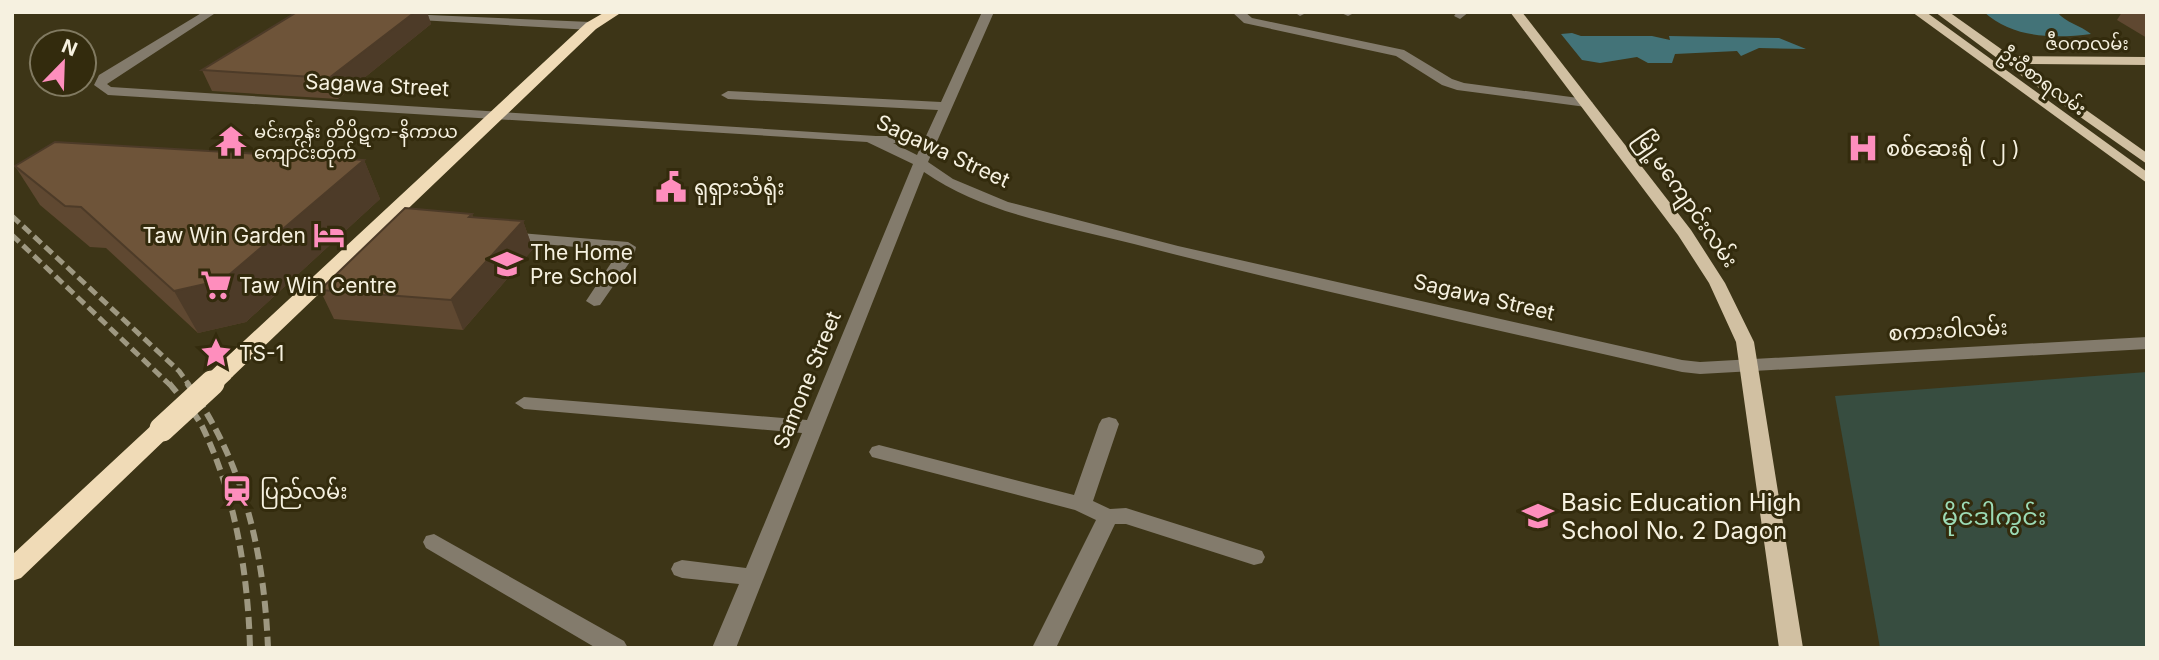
<svg xmlns="http://www.w3.org/2000/svg" width="2159" height="660" font-family="Inter,'Noto Sans Myanmar',sans-serif">
<style>
.green{fill:#374d40}
.water{fill:#437378}
.lines{fill:none;stroke-linecap:round;stroke-linejoin:round}
.minor{fill:#837b6c;fill-rule:evenodd}
.major{fill:#d1c0a2;fill-rule:evenodd}
.highway{fill:#f0dbb7;fill-rule:evenodd}
.rail-far1{stroke:#9e9881;stroke-width:5;stroke-dasharray:10 5;stroke-linecap:butt}
.rail{stroke:#9e9881;stroke-width:6;stroke-dasharray:12 6;stroke-linecap:butt}
.highway-bridge-far1{stroke:#f0dbb7;stroke-width:19}
.highway-bridge{stroke:#f0dbb7;stroke-width:25}
.wall{fill:#5f4831}
.shaded-wall{fill:#4d3b28}
.building{fill:#6e5439;stroke:#4d3b28;stroke-width:2}
.labels{text-anchor:middle;dominant-baseline:central;stroke-width:6;stroke-linejoin:round;paint-order:stroke}
.far-street-label{font-size:18px;fill:#f6f1e0;stroke:#332b0d}
.far-poi-label{font-size:18px;fill:#f6f1e0;stroke:#332b0d;text-anchor:start}
.street-label{font-size:21px;fill:#f6f1e0;stroke:#332b0d}
.poi-label{font-size:21px;fill:#f6f1e0;stroke:#332b0d;text-anchor:start}
.near-poi-label{font-size:24px;fill:#f6f1e0;stroke:#332b0d;text-anchor:start}
.near-park-label{font-size:24px;fill:#9cdbb6;stroke:#332b0d}
</style>
<rect width="100%" height="100%" fill="#3d3517"/>
<path class="green" d="M2147,372V648H1880L1835,396Z"/>
<path class="water" d="M1984,12H2057C2066,23 2080,25 2091,34C2054,39 2012,38 1984,12Z
M1572,33L1581,36H1652L1670,40L1669,36L1779,38L1806,49L1759,48L1741,56L1737,51L1675,54L1672,63H1648L1637,57L1600,63L1582,60L1561,34Z"/>
<g class="lines">
<path class="minor" d="M203,12H217L107,84L111,87L876,136H926L938,110L728,99L721,95L728,91L941,102L982,12H994L928,162L953,179L1008,202L1178,246L1682,360L1700,362L2147,337V349L1700,374L1682,372C1499,330 1315,291 1134,244C1064,226 984,214 924,172L736,648H712L739,584L682,578L674,575L671,569L674,563L682,560L746,568L802,433L524,409L515,403L524,397L807,420L913,164L867,142L108,95L94,85L99,75ZM893,143L922,144L917,155Z
M1232,12H1245L1252,18L1404,50L1452,79L1464,83L1586,99L1593,103L1586,107L1457,90L1442,85L1396,56L1244,23Z
M1294,12H1306V13L1300,16Z
M1339,12H1353L1354,13L1348,16Z
M1457,12H1469L1460,19L1454,16Z
M406,14L591,22L597,26L591,30L402,19L400,17Z
M507,232L628,242L636,247L634,256L600,305L594,306L586,301L619,251L501,240L499,237L501,234Z
M1109,417L1116,419L1119,424L1093,501L1110,509L1126,508L1262,551L1265,557L1262,563L1254,565L1126,524H1115L1056,648H1032L1096,520L1075,510L872,457L869,452L872,447L879,445L1074,495L1099,424L1102,419Z
M434,534L624,641L628,648H596L426,548L423,542L426,536Z"/>
<path class="major" d="M1510,12H1522L1691,230L1725,283L1754,342L1803,648H1779L1736,342L1709,283L1678,235Z
M1912,12H1926L2147,172V183Z
M1935,12H1949L2011,56L2147,57V65L2021,64L2147,153V164L2005,64L1998,63L1997,58Z"/>
<path class="highway" d="M605,12H622L596,29L232,377H216L213,372L216,367L586,23Z
M162,421L170,423L174,429L170,435L21,578L12,581V555L154,423Z"/>
<path class="rail-far1" d="M12,216L179,371L189,385
M12,235L170,385"/>
<path class="rail" d="M169,383C180,397 194,411 202,426C235,494 248,573 250,648
M187,383C244,462 264,552 268,648"/>
<path class="highway-bridge-far1" d="M210,385L224,372"/>
<path class="highway-bridge" d="M162,429L212,383"/>
</g>
<path class="wall" d="M297,12H427L431,24L338,99L212,91L202,70Z
M2122,12H2147V38L2117,20Z
M364,160L380,199L246,322L198,333L106,248L90,247L40,205L15,166Z
M472,214L473,217L523,221L533,249L463,330L334,319L320,290Z"/>
<path class="shaded-wall" d="M415,12H427L431,24L338,99L329,78Z
M364,160L380,199L246,322L198,333L174,291Z
M523,221L533,249L463,330L451,300Z"/>
<path class="building" d="M297,12H415L329,78L202,70Z
M55,142L364,160L223,280L174,291L81,207L65,206L15,166Z
M405,208L472,214L469,217L523,221L451,300L320,290Z"/>
<defs>
<symbol id="temple-bare" viewBox="-9 -9 18 18"><path d="M0-6L5-2H3V0L6.5 2.5H4V6H1.5V3h-3V6H-4V2.5H-6.5L-3 0V-2H-5Z" fill="#fe8ebd" stroke="#332b0d" stroke-width="2.5" paint-order="stroke"/></symbol>
<symbol id="hospital-bare" viewBox="-9 -9 18 18"><path d="M-5-5h3v3.5h4V-5h3V5h-3V1.5h-4V5h-3Z" fill="#fe8ebd" stroke="#332b0d" stroke-width="2.5" paint-order="stroke"/></symbol>
<symbol id="civic-bare" viewBox="-9 -9 18 18"><path d="M-.6-6.5H3V-4.5H.6V-3L4-1V1h2V6H-6V1h2V-1L-.6-3ZM-1.2 2.5V6h2.4V2.5Z" fill="#fe8ebd" stroke="#332b0d" stroke-width="2.5" paint-order="stroke"/></symbol>
<symbol id="hotel-bare" viewBox="-9 -9 18 18"><path d="M-6-4.5h1.5V1H6V5H4.5V3h-9V5H-6ZM-4 0a1.8 1.8 0 1 1 3.6 0ZM.5 0V-2.5h3Q6-2.5 6 0Z" fill="#fe8ebd" stroke="#332b0d" stroke-width="2.5" paint-order="stroke"/></symbol>
<symbol id="school-bare" viewBox="-9 -9 18 18"><path d="M0-5L7-2L0 1L-7-2ZM-4 1L0 2.5L4 1V4Q0 6-4 4Z" fill="#fe8ebd" stroke="#332b0d" stroke-width="2.5" paint-order="stroke"/></symbol>
<symbol id="supermarket-bare" viewBox="-9 -9 18 18"><path d="M-6-5.5h2.5l.6 2H6L4.5 2H-2.5L-4.4-4H-6ZM-1.5 3.2a1.3 1.3 0 1 0 .1 0ZM3 3.2a1.3 1.3 0 1 0 .1 0Z" fill="#fe8ebd" stroke="#332b0d" stroke-width="2.5" paint-order="stroke"/></symbol>
<symbol id="sight-bare" viewBox="-9 -9 18 18"><path d="M0-6L1.8-2.2L6-1.7L2.9 1.2L3.7 5.4L0 3.3L-3.7 5.4L-2.9 1.2L-6-1.7L-1.8-2.2Z" fill="#fe8ebd" stroke="#332b0d" stroke-width="2.5" paint-order="stroke"/></symbol>
<symbol id="station-bare" viewBox="-9 -9 18 18"><path d="M-3-6H3Q5-6 5-4V2Q5 4 3 4L4.5 6H3L1.5 4h-3L-3 6H-4.5L-3 4Q-5 4-5 2V-4Q-5-6-3-6ZM-3.5-4v3h7v-3ZM-3.5 1v1.5H-2V1ZM2 1v1.5H3.5V1Z" fill="#fe8ebd" stroke="#332b0d" stroke-width="2.5" paint-order="stroke"/></symbol>
</defs>
<g fill-rule="evenodd">
<use href="#temple-bare" x="209" y="119" width="44" height="44"/>
<use href="#hospital-bare" x="1841" y="126" width="44" height="44"/>
<use href="#civic-bare" x="649" y="165" width="44" height="44"/>
<use href="#hotel-bare" x="307" y="213" width="44" height="44"/>
<use href="#school-bare" x="485" y="242" width="44" height="44"/>
<use href="#supermarket-bare" x="194" y="263" width="44" height="44"/>
<use href="#sight-bare" x="194" y="331" width="44" height="44"/>
<use href="#station-bare" x="215" y="469" width="44" height="44"/>
<use href="#school-bare" x="1516" y="494" width="44" height="44"/>
</g>
<g class="labels">
<g class="far-street-label">
<text x="2087" y="43">ဇီဝကလမ်း</text>
<text transform="translate(2043 81) rotate(36)">ဦးဝီစာရလမ်း</text>
</g>
<g class="far-poi-label">
<text x="254" y="131">မင်းကွန်း တိပိဋက-နိကာယ<tspan x="254" dy="21">ကျောင်းတိုက်</tspan></text>
</g>
<g class="street-label">
<text transform="translate(377 85) rotate(3)">Sagawa Street</text>
<text transform="translate(943 151) rotate(25)">Sagawa Street</text>
<text transform="translate(1687 199) rotate(55)">မြို့မကျောင်းလမ်း</text>
<text transform="translate(1484 297) rotate(13)">Sagawa Street</text>
<text transform="translate(1948 330) rotate(-3)">စကားဝါလမ်း</text>
<text transform="translate(807 380) rotate(-68)">Samone Street</text>
</g>
<g class="poi-label">
<text x="1886" y="148">စစ်ဆေးရုံ ( ၂ )</text>
<text x="694" y="187">ရုရှားသံရုံး</text>
<text x="306" y="235" text-anchor="end">Taw Win Garden</text>
<text x="530" y="252">The Home<tspan x="530" dy="24">Pre School</tspan></text>
<text x="239" y="285">Taw Win Centre</text>
<text x="239" y="353">TS-1</text>
<text x="260" y="491">ပြည်လမ်း</text>
</g>
<g class="near-poi-label">
<text x="1561" y="502">Basic Education High<tspan x="1561" dy="28">School No. 2 Dagon</tspan></text>
</g>
<g class="near-park-label">
<text x="1994" y="516">မိုင်ဒါကွင်း</text>
</g>
</g>
<rect width="2159" height="660" fill="none" stroke="#f6f1e0" stroke-width="28"/>
<g transform="translate(63 63) rotate(23)"><circle r="33" fill="#332b0d" stroke="#817a61" stroke-width="2"/>
<path d="M0-5L12 26L0 18L-12 26Z" fill="#fe8ebd"/>
<text y="-10" font-size="19" font-weight="bold" text-anchor="middle" fill="#f6f1e0">N</text>
</g>
</svg>
